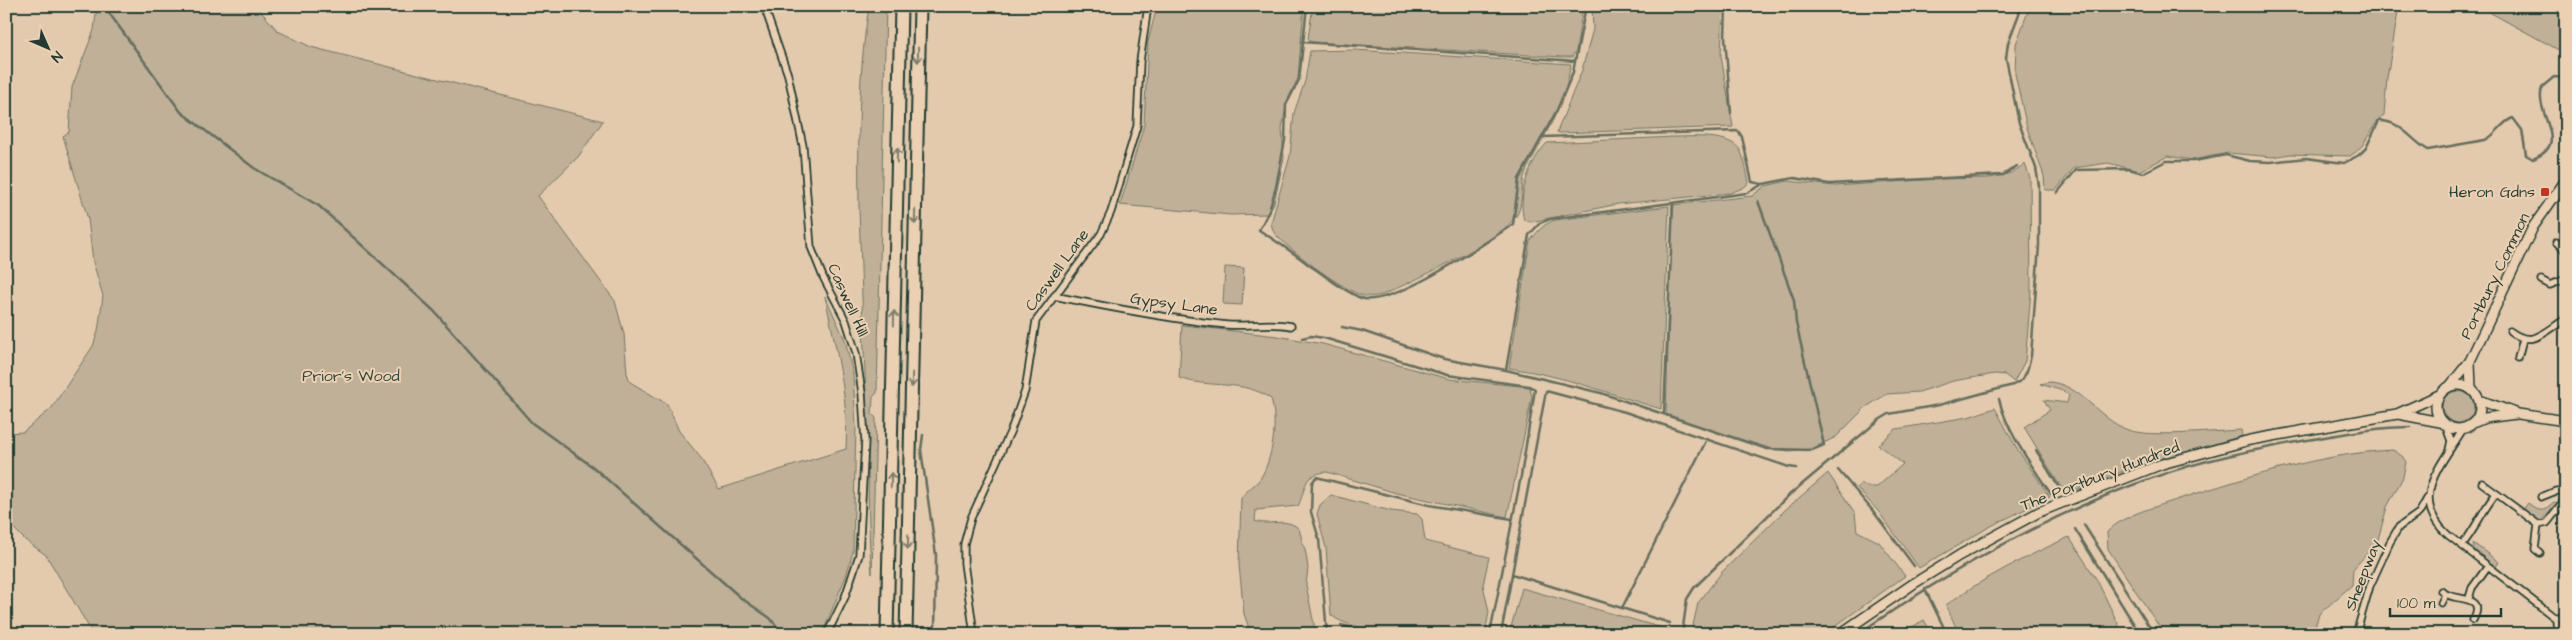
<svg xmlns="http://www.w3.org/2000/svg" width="2572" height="640" font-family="'Architects Daughter',sans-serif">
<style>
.green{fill:#bfb097;stroke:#6f7666}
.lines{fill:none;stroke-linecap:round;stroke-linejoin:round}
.stream{stroke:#636e5e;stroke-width:2.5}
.minor-casing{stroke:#1f3d34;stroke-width:9}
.secondary-casing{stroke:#1f3d34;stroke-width:12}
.primary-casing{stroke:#1f3d34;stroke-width:12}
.motorway-casing{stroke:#1f3d34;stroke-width:15}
.minor{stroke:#ebd0b2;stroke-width:5.5}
.secondary{stroke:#ebd0b2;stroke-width:9}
.primary{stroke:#ebd0b2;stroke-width:9}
.motorway{stroke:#ebd0b2;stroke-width:11}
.oneway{stroke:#7b7f6d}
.poi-dot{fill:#c8321e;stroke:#ebd0b2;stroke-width:2}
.labels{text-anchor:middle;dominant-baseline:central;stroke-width:4;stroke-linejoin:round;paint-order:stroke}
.poi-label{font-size:16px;fill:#1f3d34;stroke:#ebd0b2;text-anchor:end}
.street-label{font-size:16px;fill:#1f3d34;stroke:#ebd0b2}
.park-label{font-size:16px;fill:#2f483e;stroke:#ebd0b2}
</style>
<rect width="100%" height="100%" fill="#e3caad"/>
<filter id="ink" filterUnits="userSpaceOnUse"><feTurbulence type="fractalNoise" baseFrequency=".02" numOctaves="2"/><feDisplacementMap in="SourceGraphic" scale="10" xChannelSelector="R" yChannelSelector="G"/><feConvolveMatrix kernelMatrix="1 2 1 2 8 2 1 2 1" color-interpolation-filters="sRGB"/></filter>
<g filter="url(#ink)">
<path class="green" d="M97,6H256L278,31L311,47L603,121L578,157L538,196L615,301L624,334L627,373L630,382L667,404L679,431L700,457L719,489L846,449C849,395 835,347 825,296L845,340L853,374L856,426L853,552L846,576L822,634H93L46,555L25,540L6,520V433L23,432L51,409L93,346L98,331L103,296L93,262L88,219L63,136L69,132L72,87L94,30Z
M869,6H886L877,393L873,397L872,414L876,418L872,574C866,515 870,456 866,396C863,333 861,270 859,207C858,140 858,73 869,6Z
M1157,6H1304L1298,78L1287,101L1282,128L1284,158L1274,203L1268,214L1231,215L1120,205L1144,125L1148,42Z
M1313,6H1583L1576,51L1572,57H1562L1311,42L1308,38Z
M1592,6H1723L1721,56L1733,127L1560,133L1557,132L1582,70L1593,29Z
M2030,6H2399L2387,78L2384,115C2369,127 2368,146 2350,156L2290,154L2273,157L2228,153L2192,160L2168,156L2139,171L2108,163L2074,168L2056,190H2045L2044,176L2027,128L2015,74L2016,44Z
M2478,6H2566V54Z
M1355,50L1571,64C1563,109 1547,130 1527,169C1520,182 1524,200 1518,213C1506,239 1409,283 1382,295C1373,297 1366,297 1358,294C1336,284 1292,252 1275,234C1273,231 1272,227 1271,223L1290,156L1294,113L1305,81L1310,51Z
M1674,137C1691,137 1733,133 1741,152C1745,161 1747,173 1749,183L1743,188L1730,193L1618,204L1531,222L1524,220C1517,196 1530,160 1547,143Z
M2025,164L2030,178L2031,290L2027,340L2025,361L2014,382L2005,375L1995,374L1953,381L1919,392L1887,394L1866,407L1836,437L1811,449L1789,451L1769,448L1666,416L1672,205L1752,196L1765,186L1788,181L1835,186L1937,179L1990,178L2011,173Z
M1669,206L1661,409C1610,394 1562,375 1509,368L1530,241C1538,231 1543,224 1555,220Z
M1225,267L1244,268L1242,305L1223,304Z
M1182,325L1277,336L1323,344L1449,379L1530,387L1532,397L1507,517L1396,493L1327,472C1301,474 1307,489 1298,506L1256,510L1255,521C1270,527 1286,516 1299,529L1306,554L1308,568L1306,585L1316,634H1251L1244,614L1239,565L1241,498C1246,490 1255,486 1260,479C1273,459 1278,421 1271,399C1245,379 1209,389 1179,378Z
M2050,382C2082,385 2098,419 2128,430C2150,438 2215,431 2241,430L2242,436L2129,469L2065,494L2024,427L2050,410L2044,400L2067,403L2069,395L2063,391L2040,384Z
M2442 407a16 16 0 1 1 32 0a16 16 0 1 1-32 0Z
M1995,408L2016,447L2050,497L1991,526L1919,568L1878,511L1857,488L1861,483L1867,487H1877L1903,464L1878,445L1896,429L1968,417Z
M2393,450L2402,456L2406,462L2403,477L2387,507L2377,543L2353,569L2352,585L2319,614L2313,634H2164L2108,549L2107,532C2125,513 2157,507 2182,498C2249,477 2323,453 2393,450Z
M1828,473L1855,513L1857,531L1879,542L1905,576L1824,634H1691L1698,603L1722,572L1785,510Z
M1331,495L1391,511L1417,514L1422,519L1425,541L1489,557L1483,585L1489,612L1485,634C1451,634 1355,637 1331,615L1326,548L1317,514L1320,505Z
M2554,502L2557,504L2541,521H2537L2523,510L2528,503L2538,510H2544Z
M2069,537L2097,580L2123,634H1959L1946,605C1984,577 2026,557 2069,537Z
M2473,543L2499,562L2496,567L2475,552Z
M1522,588L1673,631V634H1509Z
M1924,620L1932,634H1900Z"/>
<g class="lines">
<path class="stream" d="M104,6L181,112L254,168L319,206L434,311L532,423L593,467L741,598L770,618L783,634
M1307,6L1299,80L1286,105L1285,140L1276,187L1269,211L1259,230C1276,241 1293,252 1309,265C1326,276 1342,290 1361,298C1392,309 1487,242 1513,224L1519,179L1557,110L1573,72L1586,6
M1726,6L1725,37L1731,113
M1302,42L1575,61
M1543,137L1738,131L1742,137L1752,182L1762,184
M2057,193L2076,170L2129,169L2143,173L2166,161H2194L2226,155L2250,161L2270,162L2306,158L2344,163L2359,155L2366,148L2379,121C2400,120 2411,140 2428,150L2485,140C2497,135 2501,122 2513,118L2522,130L2526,155L2533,159C2572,143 2534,116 2542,87L2554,77L2566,78
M1342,327L1362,331L1444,359L1506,370L1601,393L1767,449L1812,450L1824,445L1796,323L1794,300L1758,201
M1302,338L1311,336L1324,338L1447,375L1529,386L1535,389L1521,476L1490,634
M1506,370L1529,235L1540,223L1550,219L1747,193L1763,184L1794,178L1829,184L2003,175L2017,166
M1999,399C2007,433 2032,466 2051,494
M1664,413L1673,204
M923,435L921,450L936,555L935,634
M2036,450L2061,491
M1838,470L1873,511L1914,566
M2084,525L2154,634
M2075,529L2140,634
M1512,574L1670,623
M1925,589L1947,634
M1622,608L1707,439
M1341,625L1378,634
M1327,634L1319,539L1311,512L1312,483L1316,477L1429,505L1512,519
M1501,634L1546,391L1625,412L1789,467L1796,468
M1682,634L1687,599L1694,588L1788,496L1879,420L1889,414L1939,405L2013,385L2022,380L2027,371L2031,356L2039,245V186L2036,168L2019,123L2006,58L2008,43L2022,6
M1858,634C1951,570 2048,514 2155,477C2202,460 2253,450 2302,441C2338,435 2374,427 2411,427"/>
<defs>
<path id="minor" d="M764,6L788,75L803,146L811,247L823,277L846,321L856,353L862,393L865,441L859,555L845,597L827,634
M2556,242L2566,251
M2541,280L2550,285L2566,279
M1054,296C1112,308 1168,319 1227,325C1249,327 1269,321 1291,326
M2510,331C2533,349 2545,331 2566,319
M2518,358L2523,339
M2446,427L2451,441L2449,450
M2463,429C2442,465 2407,498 2448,535L2554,617H2566
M2482,483L2539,525L2547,523L2566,499
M2541,497L2556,491L2566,492
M2538,525L2535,549L2540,553
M2462,545C2476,529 2482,510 2496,494
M2441,591C2453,603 2488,592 2473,620
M2469,598L2472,588L2488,566
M2441,603L2445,595
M2556,618L2557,634
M974,634L964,563V544L971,518L1011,430L1025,391L1036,321L1101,234L1111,212L1137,126L1140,61L1148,6
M2356,634L2370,586L2390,542L2399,527L2419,513L2428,497"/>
<path id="secondary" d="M2470,362L2471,389
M2450,386L2470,361L2533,227L2566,180"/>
<path id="primary" d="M2436 407a22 22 0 1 1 44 0a22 22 0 1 1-44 0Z
M2479,400L2518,414L2566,421
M2398,414L2440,422
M2475,422L2485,418L2516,414
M1840,634L1913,584L1960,555L2039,512L2064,502L2162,464L2250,440L2397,414L2439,395"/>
<path id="motorway" d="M887,634L901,6
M906,634L920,6"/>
</defs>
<use href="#minor" class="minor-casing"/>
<use href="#secondary" class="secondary-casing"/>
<use href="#primary" class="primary-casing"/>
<use href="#motorway" class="motorway-casing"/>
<use href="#minor" class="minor"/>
<use href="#secondary" class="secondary"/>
<use href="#primary" class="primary"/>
<use href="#motorway" class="motorway"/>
</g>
<defs><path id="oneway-shaft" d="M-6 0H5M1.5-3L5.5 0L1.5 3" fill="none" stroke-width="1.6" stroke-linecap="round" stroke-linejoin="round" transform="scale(1.25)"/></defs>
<g class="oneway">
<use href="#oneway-shaft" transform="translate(918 55) rotate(91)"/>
<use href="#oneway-shaft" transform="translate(897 155) rotate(-89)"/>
<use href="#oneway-shaft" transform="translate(915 217) rotate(91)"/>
<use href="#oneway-shaft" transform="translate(894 318) rotate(-89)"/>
<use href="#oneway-shaft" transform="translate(912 380) rotate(91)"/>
<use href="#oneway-shaft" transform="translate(891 480) rotate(-89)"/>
<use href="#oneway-shaft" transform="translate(908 542) rotate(91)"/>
</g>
</g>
<rect class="poi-dot" x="2540" y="187" width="10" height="10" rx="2.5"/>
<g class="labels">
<g class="poi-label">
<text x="2535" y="192">Heron Gdns</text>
</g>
<g class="street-label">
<text transform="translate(1057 270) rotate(-54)">Caswell Lane</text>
<text transform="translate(2495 276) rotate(-64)">Portbury Common</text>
<text transform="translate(848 300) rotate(66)">Caswell Hill</text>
<text transform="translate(1174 304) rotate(8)">Gypsy Lane</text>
<text transform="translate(2100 476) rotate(-21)">The Portbury Hundred</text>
<text transform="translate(2363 575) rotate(-69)">Sheepway</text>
</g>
<g class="park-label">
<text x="351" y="376">Prior's Wood</text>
</g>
</g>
<rect width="2572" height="640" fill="none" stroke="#ebd0b2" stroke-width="25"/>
<rect x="12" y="12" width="2547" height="615" fill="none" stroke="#1f3d34" stroke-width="2" filter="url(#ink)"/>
<g transform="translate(48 48) rotate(135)" stroke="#ebd0b2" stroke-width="4" paint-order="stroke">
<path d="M0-4L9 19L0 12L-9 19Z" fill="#1f3d34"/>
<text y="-8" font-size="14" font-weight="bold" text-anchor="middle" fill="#1f3d34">N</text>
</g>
<path d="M2390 608v8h111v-8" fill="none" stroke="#1f3d34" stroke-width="2.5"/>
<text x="2397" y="608" font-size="15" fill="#1f3d34" stroke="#ebd0b2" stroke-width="4" paint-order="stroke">100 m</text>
</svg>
